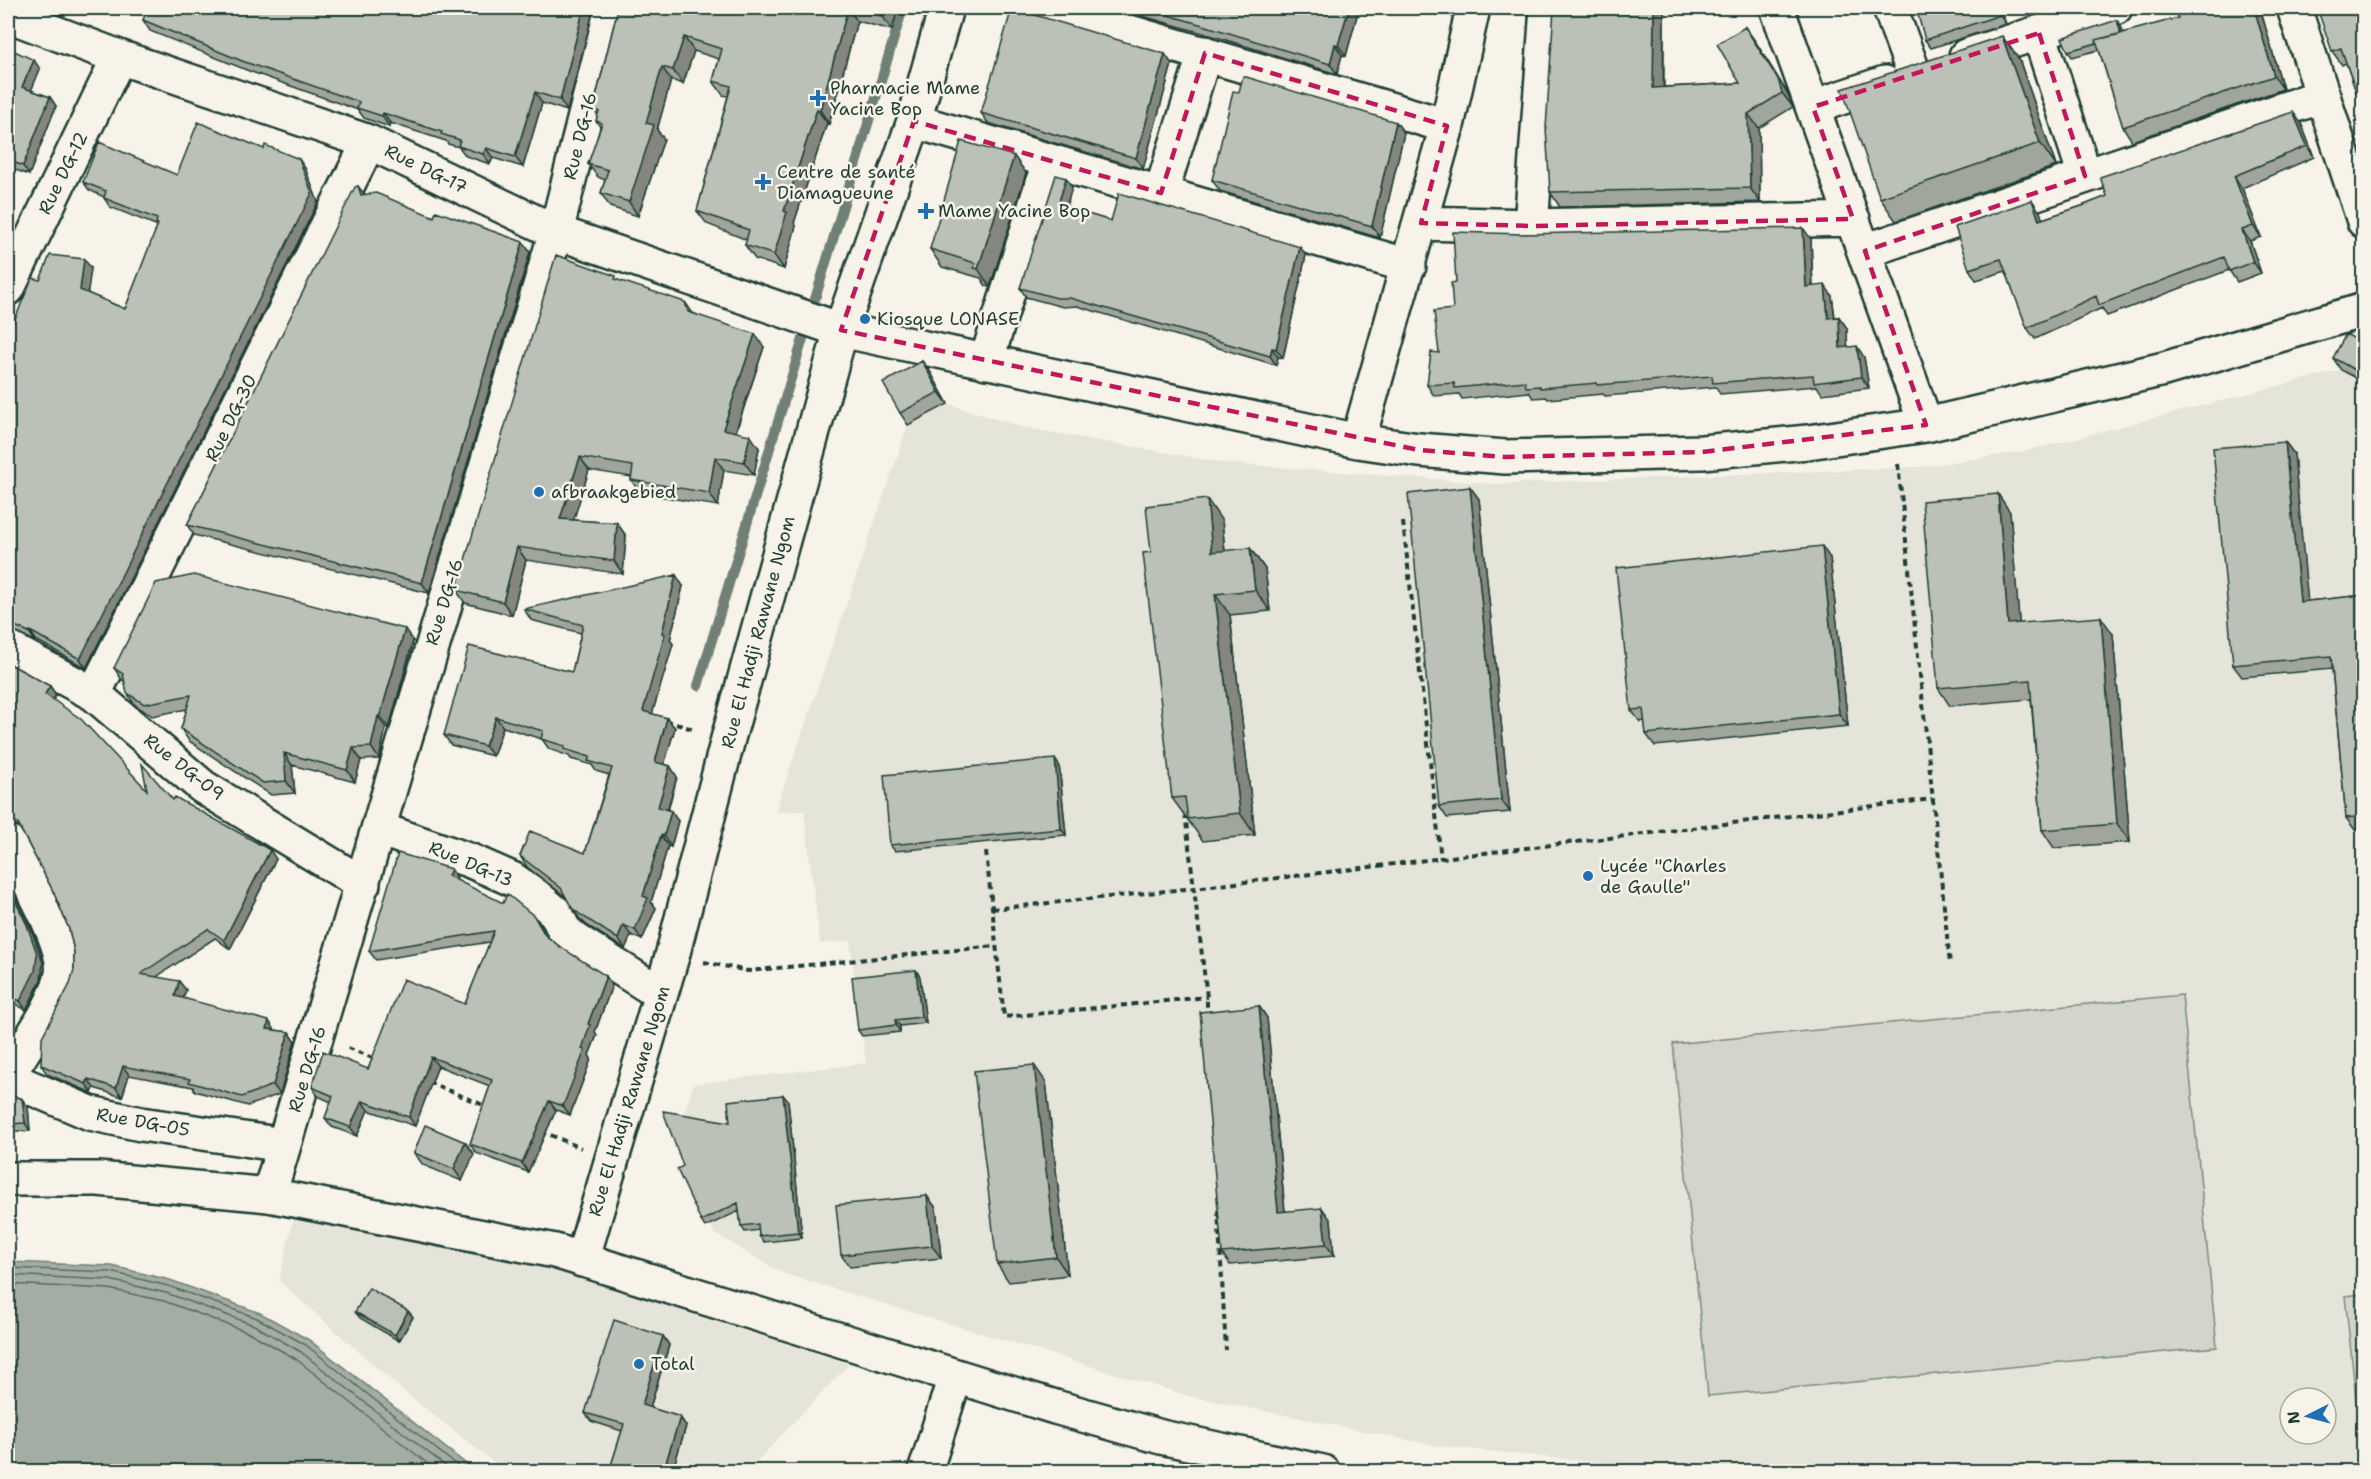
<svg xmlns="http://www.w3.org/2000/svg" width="2371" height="1479" font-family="'Shantell Sans',sans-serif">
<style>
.built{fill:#e5e4d9;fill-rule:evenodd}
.pitch{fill:#d3d5ca;stroke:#79897f;stroke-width:1.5}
.water{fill:#a4ada3;stroke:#6f8077;stroke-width:1.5}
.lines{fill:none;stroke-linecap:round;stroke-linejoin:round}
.shore{stroke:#546a60;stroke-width:1.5}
.stream{stroke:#6f8077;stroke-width:10}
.minor-casing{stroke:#1f3d34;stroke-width:38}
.highway-casing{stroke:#1f3d34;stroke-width:38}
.path{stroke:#1f3d34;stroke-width:4;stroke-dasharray:6 4.5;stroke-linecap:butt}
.minor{stroke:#f7f3e8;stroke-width:33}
.highway{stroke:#f7f3e8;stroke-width:33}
.wall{fill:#a1a69d;stroke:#1f3d34;stroke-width:1.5}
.shaded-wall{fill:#83877f;stroke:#1f3d34;stroke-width:1.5}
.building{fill:#bbc1b6;stroke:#1f3d34;stroke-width:1.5}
.marked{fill:none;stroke:#c2185b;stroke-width:4.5;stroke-dasharray:12 8;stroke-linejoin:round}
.poi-dot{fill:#1f6fb2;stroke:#f7f3e8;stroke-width:2}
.labels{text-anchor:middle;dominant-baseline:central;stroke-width:5;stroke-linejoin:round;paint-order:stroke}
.poi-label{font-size:18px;fill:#1f3d34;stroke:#f7f3e8;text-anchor:start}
.street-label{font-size:18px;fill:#1f3d34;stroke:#f7f3e8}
</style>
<rect width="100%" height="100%" fill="#f7f3e8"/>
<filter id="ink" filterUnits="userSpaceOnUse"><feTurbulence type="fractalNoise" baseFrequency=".0167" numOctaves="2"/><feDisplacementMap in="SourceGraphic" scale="12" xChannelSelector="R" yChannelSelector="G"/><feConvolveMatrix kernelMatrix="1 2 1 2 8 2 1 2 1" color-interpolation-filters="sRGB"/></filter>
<g filter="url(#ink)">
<path class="built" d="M2341,370L2363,382V1471H1740L1660,1469L1438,1446L1189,1396L782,1273L714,1233L693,1184L683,1119L693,1084L866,1063L850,941L820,944L804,811L775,812L908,425L948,404L1022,427L1224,463L1498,484L1918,467L2022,452ZM2290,1398H2326V1434H2290Z
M294,1216L482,1255L555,1253L607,1287L849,1364L748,1471H505L404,1392L279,1281Z"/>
<path class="pitch" d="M2182,995L2217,1347L1708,1396L1673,1044Z
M2363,1294V1408L2357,1409L2345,1296Z"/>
<path class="water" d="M8,1262L112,1266L170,1280L260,1313L309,1340L475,1471H8Z"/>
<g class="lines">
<path class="shore" d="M8,1268L111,1272L168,1286L257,1318L306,1345L465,1472
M8,1275L110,1280L166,1293L254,1325L301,1352L453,1472
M8,1284L109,1289L164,1301L250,1333L296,1359L438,1472"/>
<path class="stream" d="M698,686L903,8"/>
<defs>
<path id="minor" d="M1048,8L1447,126
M1777,8L1926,425
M1890,8L1914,74
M2294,8L2364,221
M8,15L119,57L369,142L556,232L841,330L1358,441L1419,450L1505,457L1702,452L1808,442L1926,425L2164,369L2364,310
M2039,33L2085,176
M1966,56L2115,8
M1813,107L1885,83
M914,121L1409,266
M1161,193L1205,53
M1421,223L1531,226L1853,219
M1531,226L1547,8
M1865,251L2322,96
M8,288L119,57
M986,362L1049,162
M1358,441L1447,126L1473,8
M8,648L94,694L203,787L363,884
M94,694L369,142
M379,829L471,861L512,879L536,896L556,913L564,930L577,941L661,994
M8,842C22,870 67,944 62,974C57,1004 23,1049 8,1076
M8,1078L90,1113L141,1124L284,1145
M269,1195L556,232L612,8
M582,1260L673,953L728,739L841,330L914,121L946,8
M925,1472L955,1377"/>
<path id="highway" d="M8,1179H98L269,1195L555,1251L1055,1407L1161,1437L1323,1472"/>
</defs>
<use href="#minor" class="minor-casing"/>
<use href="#highway" class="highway-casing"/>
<path class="path" d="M1898,464L1950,964
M1403,522L1441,859
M666,721L696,730
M1185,813L1207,997V1014
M986,852L1004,1017L1207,997
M992,909L1195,888L1932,799
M704,962L748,971L996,946
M348,1048L375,1059
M428,1082L488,1107
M541,1131L581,1148
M1218,1210L1226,1350"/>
<use href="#minor" class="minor"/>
<use href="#highway" class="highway"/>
</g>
<path class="wall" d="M131,8H594L567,111L542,103L523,167L493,158L490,164L466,156L459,147L448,144L446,141L390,123L389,127L364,118L358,110L249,71L150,31L143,20L146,14Z
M618,8H898L892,30L857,21L829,124L827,123L794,223L796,226L784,269L755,259L745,245L747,240L707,224L697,211L728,96L723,95L713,81L719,59L694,51L683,84L671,80L657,130L664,139L638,216L610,207L601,193L605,180L598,177L588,164L601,128L596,121L598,115L593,109Z
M1030,8V12L1035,15L1172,64L1143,169L988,123L981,113Z
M1114,8H1359L1346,56L1342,55L1337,74L1210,35Z
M1554,8H1664V87L1740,83L1745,27L1755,41L1788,94L1793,107L1759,128L1760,202L1560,207L1550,192Z
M2000,8L2006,24L1931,48L1925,40Z
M2260,8L2283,89L2132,141L2123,127L2099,50L2072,57L2068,51L2121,26L2123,33L2178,18Z
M2364,8V110L2361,106L2346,63L2342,65L2332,51Z
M8,48L40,69L31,90L50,97L56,106L29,175L8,167Z
M2019,59L2056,166L1896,221L1880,198Z
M1396,122L1404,133L1380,238L1220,191L1212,180Z
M2301,123L2314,157L2242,188L2261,237L2250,241L2261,273L2237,282L2229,270L2107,316L2102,308L2035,339L2027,328L2006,271L1976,280L1969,269L2040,212L2042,219L2082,206Z
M305,168L318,202L86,668L36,640L35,641L8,629V321L13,324L40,280L91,268L87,293L125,309L158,226L110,207L104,198V197L89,190L83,182L177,175Z
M1026,173L990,287L986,286L981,278L942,267L930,249Z
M1066,178L1072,187L1066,208L1111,221L1306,255L1283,358L1278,357L1276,365L1077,306L1063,307L1026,297L1020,288Z
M358,186L364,194L434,217L530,252L429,593L194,535L187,525Z
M1524,234L1811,239L1813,286L1832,296L1835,317H1839L1847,328V347L1864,357L1869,388L1822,394L1817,386L1720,394L1716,387L1605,396L1603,394L1548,399L1546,397L1533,398L1529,392L1462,399L1459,394L1434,396L1427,385L1439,353L1453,309L1456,282Z
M620,281L693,313L764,347L736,432L759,448L754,475L724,470L718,506L640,493L631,480L632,477L589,470L573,520L617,523L626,536L623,574L526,560L512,615L465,603L456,590Z
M2364,344V382L2341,370L2333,358Z
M922,361L931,373L948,404L908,425L900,413Z
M2285,442L2294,454L2307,601L2364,595V829L2355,830L2346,818L2332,669L2242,677L2233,665Z
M1470,487L1479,499L1510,812L1447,818L1439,806Z
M2010,512L2019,623L2113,634L2130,842L2054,848L2042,830L2031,699L1950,706L1938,688Z
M1222,521L1225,551L1250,548L1265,569L1270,611L1230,615L1255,835L1203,841L1172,798L1151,552Z
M1830,558L1848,726L1655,746L1646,734L1645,721L1640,722L1631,710Z
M683,586L670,640L673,644L652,714L667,718L675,728L664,764L670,766L677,777L668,810L678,821L671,847L668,846L651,902L656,908L642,940L631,935L625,949L588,926L579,918L566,897L527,867L520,856L585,853L609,775L596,771L592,765L571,759L569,756L549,749L542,739L503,727L493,756L451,745L444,735L572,672L581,633L531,620L524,609Z
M413,641L389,728H386L379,759L361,760L355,782L292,765L295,793L271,795L189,741L181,729L187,709L152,716L135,705L127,693L125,682L122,680L114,668Z
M8,663L50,686L56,695L53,700L147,790L173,800L276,859L230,949L215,938L156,977L186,990L183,998L275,1030L289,1032L295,1041L280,1094L248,1106L195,1091L193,1087L129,1075L122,1097L94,1088L92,1093L47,1074L41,1065L70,984L74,970V951L69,929L53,891L21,830L17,826L8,824Z
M1059,765L1066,835L895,851L890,845Z
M451,869L457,878L456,880L541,925L548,937L559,946L612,985L595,1032L597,1035L589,1055L591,1059L570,1115L556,1110L528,1172L476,1153L470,1144L490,1086L438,1066L415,1126L368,1110L357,1136L332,1127L325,1118L331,1102L318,1096L312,1087L368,1069L465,1004L490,942L376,960L369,951Z
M8,882L33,934L43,963L41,980L26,1010L8,1000Z
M916,970L920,977L926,1023L900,1026V1032L862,1036L858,1030Z
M1259,1006L1267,1018L1285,1211L1331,1220L1334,1256L1230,1265L1222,1253Z
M1046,1082L1068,1275L1009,1282L997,1264Z
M8,1093L22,1099L28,1107L30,1131H8Z
M783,1095L788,1101L802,1238L764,1242L759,1236V1230L745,1232L741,1226L739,1211L705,1227L701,1221L683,1166L730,1122Z
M465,1142L474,1154L462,1181L423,1165L414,1153Z
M927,1196L936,1208L941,1258L850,1267L841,1255Z
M408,1311L413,1317L399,1341L360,1318L355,1312Z
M663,1336L669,1345L650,1408L680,1417L686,1426L672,1472H612L610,1469L622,1431L591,1421L585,1413Z"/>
<path class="shaded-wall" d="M584,8H594L567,111L560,100Z
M848,8L857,21L829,124L820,110Z
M885,8H898L892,30L882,16Z
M1349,8H1359L1346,56L1338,45Z
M1654,8H1664L1663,102L1653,88Z
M1997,8H2000L2006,24L2000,15Z
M2254,8H2260L2283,89L2274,76Z
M2117,20L2121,26L2126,42L2122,36Z
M1745,27L1755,41L1788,94L1793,107L1782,93Z
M2002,36L2019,59L2056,166L2040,143Z
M684,37L694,51L683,84L673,70Z
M1335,44L1342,55L1337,74L1330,64Z
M1165,54L1172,64L1143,169L1136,158Z
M34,60L40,69L29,96L22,87Z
M662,67L671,80L657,130L664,139L638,216L629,202L646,123Z
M535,92L542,103L523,167L515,157Z
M50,97L56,106L29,175L23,166Z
M817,109L827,123L794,223L796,226L784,269L774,255L784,211Z
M2293,112L2301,123L2314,157L2307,146Z
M383,113L390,123L389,127L382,116Z
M1748,114L1759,128L1760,202L1750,188Z
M1396,122L1404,133L1380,238L1372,226Z
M486,148L493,158L490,164L483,154Z
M1014,156L1026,173L990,287L978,269Z
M299,159L305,168L318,202L86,668L80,659Z
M2234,176L2242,188L2261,237L2253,226Z
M1066,178L1072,187L1064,214L1058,205Z
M2032,200L2040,212L2047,231L2039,220Z
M1803,228L1811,239L1813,298L1806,287Z
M2242,230L2250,241L2261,273L2253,262Z
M523,242L530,252L429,593L422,583Z
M1300,247L1306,255L1283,358L1276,349Z
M84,259L91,268L87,298L80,290Z
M1825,285L1832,296L1836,328L1828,318Z
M685,302L694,315L688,312Z
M1839,317L1847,328L1848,359L1840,348Z
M755,334L764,347L732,442L723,429Z
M1857,346L1864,357L1869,388L1861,377Z
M1272,348L1278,357L1276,365L1270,356Z
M922,361L931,373L948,404L939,392Z
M750,435L759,448L754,475L744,462Z
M2285,442L2294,454L2309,614L2300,602Z
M580,457L589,470L570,532L560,519Z
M715,457L724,470L718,506L709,493Z
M1470,487L1479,499L1510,812L1501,800Z
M1998,494L2010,512L2021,642L2008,624Z
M1207,499L1222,521L1227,574L1212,552Z
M617,523L626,536L623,574L614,561Z
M1822,546L1830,558L1848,726L1839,714Z
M517,547L526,560L512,615L503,602Z
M1250,548L1265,569L1270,611L1255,590Z
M676,575L683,586L670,640L673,644L650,721L643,711Z
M1215,594L1230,615L1255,835L1240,813Z
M2101,617L2113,634L2130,842L2117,824Z
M405,629L413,641L389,728L380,716Z
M30,631L36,640L35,641L29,632Z
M50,686L56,695L51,703L45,694Z
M378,716L386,728L379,759L371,747Z
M496,717L503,727L493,756L485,746Z
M667,718L675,728L662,772L655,762Z
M353,748L361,760L355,782L347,770Z
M284,753L292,765L295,793L286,781Z
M1055,759L1059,765L1066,835L1061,829Z
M670,766L677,777L665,817L658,807Z
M671,811L678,821L671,847L664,836Z
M661,835L668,846L651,902L656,908L642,940L635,930L643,896Z
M270,850L276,859L230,949L224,940Z
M451,869L457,878L454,885L448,876Z
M8,882L33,934L43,963L41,980L26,1010L20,1001Z
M623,925L631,935L625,949L618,939Z
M916,970L920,977L926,1023L921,1017Z
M606,976L612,985L595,1032L597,1035L589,1055L591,1059L570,1115L563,1106L582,1049L588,1024Z
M179,981L186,990L181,1005L175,996Z
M1259,1006L1267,1018L1286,1224L1278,1212Z
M895,1020L900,1026V1032L896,1025Z
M269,1021L275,1030L267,1029Z
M289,1032L295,1041L280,1094L273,1085Z
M431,1057L438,1066L415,1126L409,1117Z
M1034,1065L1046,1082L1068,1275L1056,1257Z
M123,1066L129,1075L122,1097L116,1088Z
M88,1079L94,1088L92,1093L86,1084Z
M783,1095L788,1101L802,1238L798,1232Z
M22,1099L28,1107L30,1131L25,1123Z
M362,1101L368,1110L357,1136L350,1127Z
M549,1101L556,1110L528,1172L522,1163Z
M465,1142L474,1154L462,1181L454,1169Z
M927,1196L936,1208L941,1258L932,1246Z
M1322,1208L1331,1220L1334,1256L1326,1244Z
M408,1311L413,1317L399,1341L395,1335Z
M663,1336L669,1345L648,1414L642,1405Z
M680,1417L686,1426L672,1472H663Z"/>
<path class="building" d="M148,8H584L560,100L535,92L515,157L486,148L483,154L458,146L460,140L441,134L442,132L383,113L382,116L357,108L359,102L242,61L143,20Z
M618,8H848L820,110L817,109L784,211L787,212L774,255L745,245L749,230L697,211L731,86L713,81L722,49L684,37L673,70L662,67L646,123L654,125L629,202L601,193L608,170L588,164L602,123L596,121L599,111L593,109Z
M851,8H885L882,16Z
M1012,8H1025L1027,10L1035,15L1165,54L1136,158L981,113Z
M1143,8H1349L1338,45L1335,44L1330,64L1203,25Z
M1554,8H1654L1653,88L1740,83L1717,44L1745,27L1778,79L1782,93L1748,114L1750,188L1550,192L1546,128Z
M1916,8H1997L2000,15L1925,40Z
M2173,8H2254L2274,76L2123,127L2096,40L2178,18Z
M2317,8H2364V106H2361L2341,48L2332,51Z
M2117,20L2121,34L2096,40L2097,43L2068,51L2062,38Z
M2002,36L2040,143L1880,198L1842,89Z
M8,48L34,60L22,87L50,97L23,166L8,160Z
M1243,76L1396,122L1372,226L1212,180L1233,91L1239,92Z
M2293,112L2307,146L2234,176L2253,226L2242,230L2253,262L2229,271L2224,257L2099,305L2096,296L2027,328L2001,259L1969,269L1955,227L2032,200L2039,220L2082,206L2107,196L2100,177Z
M198,122L264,149L265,145L299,159L312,193L80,659L30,631L29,632L8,623V321L13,324L32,278L40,280L50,255L84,259L80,290L125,309L158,224L156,223L157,219L104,198L106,191L83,182L99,142L177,175Z
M961,141L1014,156L978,269L974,268L975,263L930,249Z
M1056,175L1066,178L1058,205L1111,221L1119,193L1300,247L1276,349L1272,348L1270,356L1070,298H1057L1020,288Z
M358,186L361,195L376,193L434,217L436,211L523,242L422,583L187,525L355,187Z
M1803,228L1806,287L1825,285L1828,318L1839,317L1840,348L1857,346L1861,377L1814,383L1813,375L1713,383L1712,376L1597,385V383L1540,388V386L1526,387L1525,381L1455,388L1454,383L1427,385L1431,352L1439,353L1434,311L1453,309L1451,283L1456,282L1453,232L1524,234Z
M556,255L616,276L615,279L685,302L688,312L755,334L723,429L750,435L744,462L715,457L709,493L631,480L633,466L580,457L560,519L617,523L614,561L517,547L503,602L456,590Z
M2346,334L2364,344V375L2333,358Z
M922,361L939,392L900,413L883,383Z
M2285,442L2300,602L2364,595V816L2346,818L2331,656L2233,665L2213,448Z
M1470,487L1501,800L1439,806L1408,494Z
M1998,494L2008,624L2101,617L2117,824L2042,830L2030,680L1938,688L1922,501Z
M1207,499L1212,552L1250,548L1255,590L1215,594L1240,813L1188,819L1185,797L1172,798L1143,553L1151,552L1146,506Z
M1822,546L1839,714L1646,734L1643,709L1631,710L1616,568Z
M194,575L405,629L380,716H378L371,747L353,748L347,770L284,753L286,781L263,783L181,729L191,695L144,704L127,693L123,674L114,668L156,583Z
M676,575L662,633L665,634L643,711L667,718L655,762L670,766L658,807L671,811L664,836L661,835L643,896L648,898L635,930L623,925L618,939L581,915L572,908L561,888L520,856L530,831L585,853L612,768L588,761L590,757L564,749L565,746L541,739L543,731L496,717L485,746L444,735L469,646L572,672L583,625L524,609Z
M8,663L50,686L45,694L81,719L147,790L142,764L173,800L175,797L270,850L224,940L208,929L141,974L179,981L175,996L269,1021L267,1029L289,1032L273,1085L242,1097L189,1082L190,1079L123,1066L116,1088L88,1079L86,1084L41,1065L42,1037L70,984L74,970V951L69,929L53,891L18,824L11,817L8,816Z
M1055,759L1061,829L890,845L884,775Z
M398,853L451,869L448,876L503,903L507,894L534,916L545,935L559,946L606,976L588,1024L590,1025L582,1049L585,1050L563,1106L549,1101L522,1163L470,1144L492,1080L431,1057L409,1117L362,1101L350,1127L325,1118L333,1096L312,1087L323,1051L368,1069L403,979L465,1004L494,931L369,951Z
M8,886L27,925L37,954L35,971L20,1001L8,995Z
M916,970L921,1017L895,1020L896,1025L858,1030L852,977Z
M1259,1006L1278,1212L1322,1208L1326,1244L1222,1253L1200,1012Z
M1034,1065L1056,1257L997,1264L974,1071Z
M8,1093L22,1099L25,1123L8,1124Z
M783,1095L798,1232L759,1236L758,1224L741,1226L738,1203L701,1221L677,1169L683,1166L663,1111L730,1122L728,1101Z
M425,1125L465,1142L454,1169L414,1153Z
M927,1196L932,1246L841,1255L836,1205Z
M369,1288L408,1311L395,1335L355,1312Z
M614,1320L663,1336L642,1405L680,1417L663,1472H617L610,1469L624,1424L585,1413Z"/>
</g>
<path class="marked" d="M2039,33L2085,176L1865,251L1926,425L1702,452L1505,457L1419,450L841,330L914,121L1161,193L1205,53L1447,126L1421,223L1531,226L1853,219L1813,107Z"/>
<g class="poi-dot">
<path d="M815 89h6v6h6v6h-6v6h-6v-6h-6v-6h6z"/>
<path d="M760 173h6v6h6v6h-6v6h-6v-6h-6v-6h6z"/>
<path d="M923 202h6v6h6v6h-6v6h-6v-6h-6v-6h6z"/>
<circle cx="865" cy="319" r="6"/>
<circle cx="539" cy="492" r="6"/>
<circle cx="1588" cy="876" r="6"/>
<circle cx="639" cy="1364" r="6"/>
</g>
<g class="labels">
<g class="poi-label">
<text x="830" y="88">Pharmacie Mame<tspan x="830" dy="21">Yacine Bop</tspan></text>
<text x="777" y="172">Centre de santé<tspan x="777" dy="21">Diamagueune</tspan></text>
<text x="938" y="211">Mame Yacine Bop</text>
<text x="877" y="319">Kiosque LONASE</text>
<text x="551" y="492">afbraakgebied</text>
<text x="1600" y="866">Lycée "Charles<tspan x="1600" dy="21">de Gaulle"</tspan></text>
<text x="651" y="1364">Total</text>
</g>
<g class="street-label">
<text transform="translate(580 136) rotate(-76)">Rue DG-16</text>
<text transform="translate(426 169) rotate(26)">Rue DG-17</text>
<text transform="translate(63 173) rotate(-64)">Rue DG-12</text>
<text transform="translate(231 418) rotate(-64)">Rue DG-30</text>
<text transform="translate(444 602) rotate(-73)">Rue DG-16</text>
<text transform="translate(758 632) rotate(-75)">Rue El Hadji Rawane Ngom</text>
<text transform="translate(184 767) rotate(38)">Rue DG-09</text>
<text transform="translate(471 864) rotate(23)">Rue DG-13</text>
<text transform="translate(307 1069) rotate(-73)">Rue DG-16</text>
<text transform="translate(629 1101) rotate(-73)">Rue El Hadji Rawane Ngom</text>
<text transform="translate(143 1122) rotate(10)">Rue DG-05</text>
</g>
</g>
<rect width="2371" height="1479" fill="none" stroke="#f7f3e8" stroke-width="30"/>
<rect x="15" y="15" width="2341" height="1449" fill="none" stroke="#1f3d34" stroke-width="2" filter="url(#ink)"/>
<g transform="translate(2308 1416) rotate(264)"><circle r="28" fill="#f7f3e8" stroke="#a1aaa0" stroke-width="1.5"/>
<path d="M0-4.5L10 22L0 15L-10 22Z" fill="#1f6fb2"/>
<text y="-9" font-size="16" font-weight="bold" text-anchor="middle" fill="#1f3d34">N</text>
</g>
</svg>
